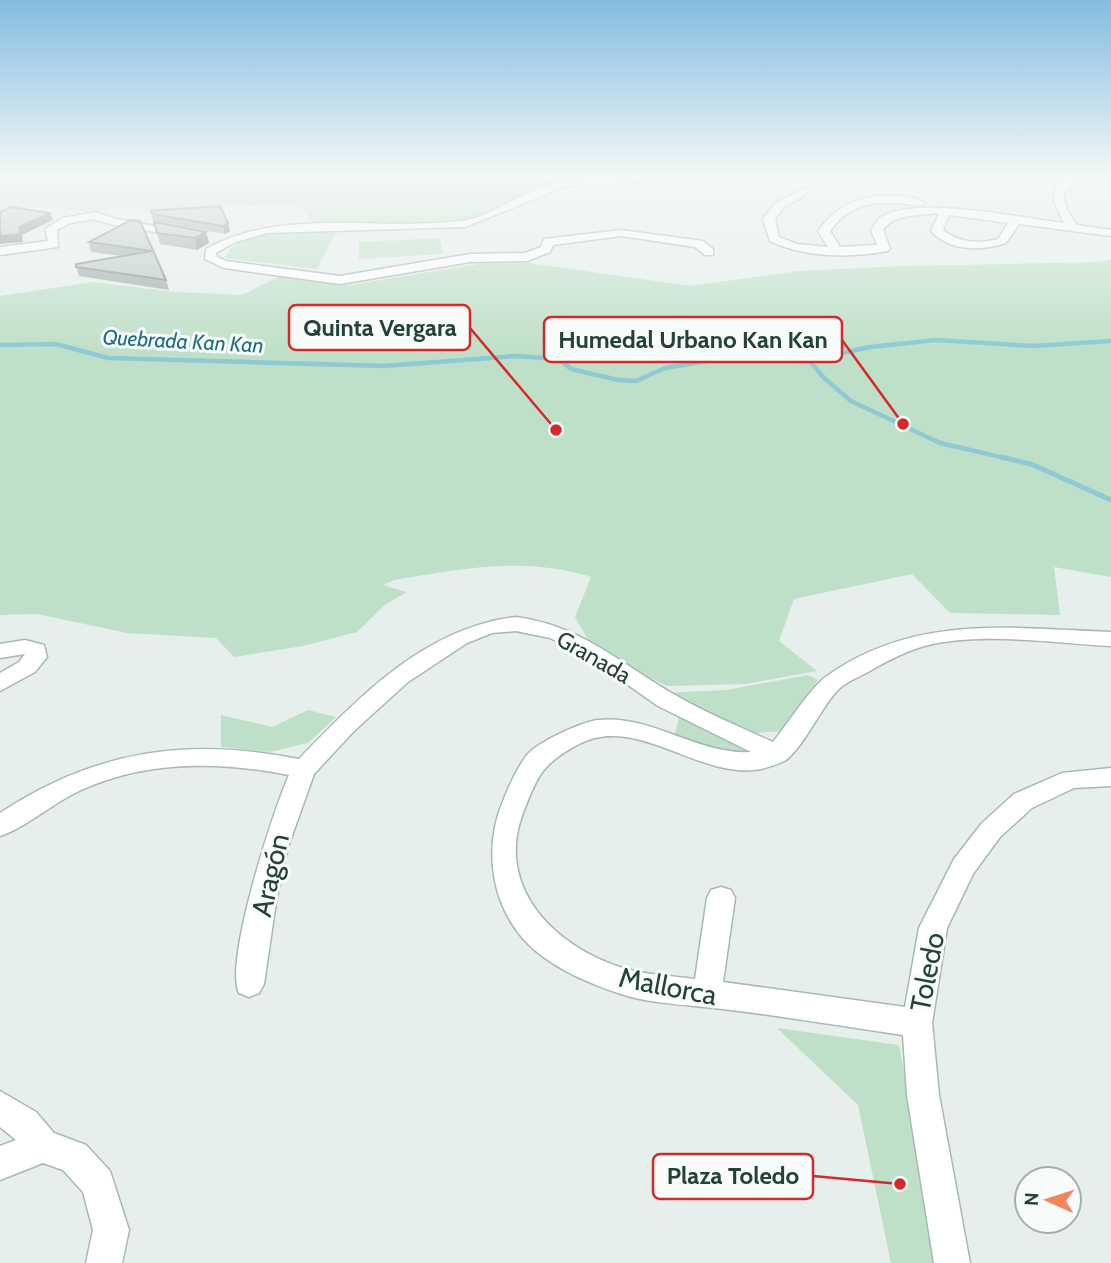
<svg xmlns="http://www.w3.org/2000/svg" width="1111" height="1263" font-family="Cabin,sans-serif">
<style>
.green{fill:#bfe0c8}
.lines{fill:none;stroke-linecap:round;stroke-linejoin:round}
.stream-far1{stroke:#8ec9d4;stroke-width:4.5}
.stream{stroke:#8ec9d4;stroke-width:5}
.minor-casing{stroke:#a8b8b2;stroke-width:3}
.minor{fill:#fff;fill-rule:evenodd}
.wall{fill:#a1aea9}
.shaded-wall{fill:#838d89}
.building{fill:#bbcac4;stroke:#838d89;stroke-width:2}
.labels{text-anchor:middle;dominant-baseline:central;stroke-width:6;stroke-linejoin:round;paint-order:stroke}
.far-water-label{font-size:21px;font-style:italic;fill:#1c6f80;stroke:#f7fbf9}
.street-label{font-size:23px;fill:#24423a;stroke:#f7fbf9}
.near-street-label{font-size:28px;fill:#24423a;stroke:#f7fbf9}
.leader{fill:none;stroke:#d62828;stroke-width:2.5}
.callout-dot{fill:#d62828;stroke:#f7fbf9;stroke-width:2.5}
.callout{fill:#f7fbf9;stroke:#d62828;stroke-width:2.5}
.callout-label{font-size:24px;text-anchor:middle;font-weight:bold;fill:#24423a}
</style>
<rect width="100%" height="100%" fill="#e6efeb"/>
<path class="green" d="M0,176H652L586,179L479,218L438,222L313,223L302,206H203L152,211L133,208L83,211L37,206L0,217Z
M270,232L335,233L317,269L225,258C231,241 255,235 270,232Z
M440,238L443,254L359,259V242Z
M1111,259V577L1054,567L1060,615L950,613L912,574L794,599L779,641L817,671L745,684L667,686L594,650L575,617L591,577C522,556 463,569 394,580L383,585L407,592L386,604L357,632L303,646L234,657L216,638L127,633L37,614L0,615V296L93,282L175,292L242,295L280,276L349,285L485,263H529L690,286L798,271L903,266L1099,262Z
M808,675L818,680L782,731L757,733L664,693L726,690Z
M308,710L336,717L308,743L270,752L221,747V715L272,727Z
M679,717L745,747L746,756H739L675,734Z
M777,1028L899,1045L940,1263H891L858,1105Z"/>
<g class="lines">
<path class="stream-far1" d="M0,345L56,344L108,358L384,366L515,356L559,359L571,369L618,380L636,381L665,368L750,354L774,359L809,360L870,347L936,340L1033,346L1111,341
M809,360L824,378L851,401L940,443L1009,459"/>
<path class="stream" d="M1001,457L1031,464L1111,500"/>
<defs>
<path id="minor" d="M681,176L662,181L567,186L465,227L267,233L233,243L216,253L217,257L226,261L340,276L470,254L525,253L541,247L544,239L621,230L703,241L713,249V255H705L695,247L621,236L553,245L550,252L527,261L470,262L340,284L224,268L205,259L206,249C280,207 379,231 461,221C488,218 514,197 539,188C578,174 640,172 681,176Z
M1068,176H1079L1064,193C1063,206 1070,215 1077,225L1111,230V236L1019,224L1006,243C981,251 950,252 931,231L939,214L936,213C918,216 893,214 883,230L890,248L888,251C852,258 804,258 770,241L763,219L776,203L803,189L807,190V194L784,207L775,219L779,237L797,244L828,247L818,231C838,203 865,193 899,196C908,197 918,198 925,203L920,206C884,200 853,199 830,231L840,247L877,245L871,230C874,226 877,220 881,217C915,195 1022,218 1064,223L1053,199L1056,187ZM949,215L1008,223L998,239C979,244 959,243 943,230Z
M95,212L116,219L183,231L189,234L183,237L114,225L94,219L70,223L57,230L58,247L0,255V247L48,241L45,229L63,218Z
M516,617C583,626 619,663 675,695C706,713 740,727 773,742C787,725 811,687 827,676C914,614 1011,628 1111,632V646C1052,643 978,631 921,647C902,653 885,662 868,672C859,677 848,681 840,688C821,706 806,744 786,760C780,764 768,767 761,769C699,781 637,712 577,745C541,765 538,775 523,813C494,890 558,949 626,969C648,975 673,976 695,979L707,898L711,890L721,887L731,890L735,898L723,982L905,1007L919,928L954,859L982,823L1014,794L1062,773L1111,768V786L1074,788L1032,808L1000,837L973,874L947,928L932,1023L939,1095L970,1263H934L907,1095L903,1035C840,1026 777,1015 714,1008C687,1005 647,1003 621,994C590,984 551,967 528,944C491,906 483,849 503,801C509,786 517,768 527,755C538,742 581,722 598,720C651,714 698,755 751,752L658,706L588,657L550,638L516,631L492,633L467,643L408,682L354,731L314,774L288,847L276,902L264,984L259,993L249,997L239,993C224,962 273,811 289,775C219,761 145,760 79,791C53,803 25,828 0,836V813C96,750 187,737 299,759C359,697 426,627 516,617Z
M25,640L44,645L47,657L35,672L0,691V673L19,662L25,654L0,658V644Z
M0,1091L36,1112L54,1133L86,1145L110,1171L129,1230L122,1263H86L93,1230L83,1192L63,1170L43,1163L0,1180V1146L16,1140L0,1127Z"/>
</defs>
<use href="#minor" class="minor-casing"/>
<use href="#minor" class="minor"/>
</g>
<path class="wall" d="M151,211L228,223L230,231L225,234L153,221Z
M131,220L166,280L169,290L79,276L76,267L122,256L91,252L89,242Z
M154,222L206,232L209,243L197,250L160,244Z"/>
<path class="shaded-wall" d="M50,213L53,220L22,235L23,242L0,244V236Z
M228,223L230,231L225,234L223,226Z
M206,232L209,243L197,250L195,238Z"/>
<path class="building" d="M220,206L228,223L223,226L152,214L151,211Z
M11,207L50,213L19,227L20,234L0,236V212Z
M131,220L140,221L166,280L76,267V264L152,251L89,242Z
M154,222L206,232L195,238L157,233Z"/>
<linearGradient id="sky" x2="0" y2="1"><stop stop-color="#84bce0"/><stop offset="0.5" stop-color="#f4f8f6"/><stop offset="1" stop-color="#f4f8f6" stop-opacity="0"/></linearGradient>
<rect width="1111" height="352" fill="url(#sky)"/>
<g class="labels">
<g class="far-water-label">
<text transform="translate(183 341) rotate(3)">Quebrada Kan Kan</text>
</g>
<g class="street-label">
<text transform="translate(594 657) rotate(30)">Granada</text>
</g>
<g class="near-street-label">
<text transform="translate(270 875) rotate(-77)">Aragón</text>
<text transform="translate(927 972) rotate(-79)">Toledo</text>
<text transform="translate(668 986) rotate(11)">Mallorca</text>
</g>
</g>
<path class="leader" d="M556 430L470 328M903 424L842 340M900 1184L813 1176"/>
<g class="callout-dot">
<circle cx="556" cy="430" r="7"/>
<circle cx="903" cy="424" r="7"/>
<circle cx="900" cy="1184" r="7"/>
</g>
<g class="callout">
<rect x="289" y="305" width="181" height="45" rx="7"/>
<rect x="544" y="317" width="298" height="45" rx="7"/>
<rect x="653" y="1154" width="160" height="45" rx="7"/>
</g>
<g class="callout-label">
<text x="380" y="336">Quinta Vergara</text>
<text x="693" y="348">Humedal Urbano Kan Kan</text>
<text x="733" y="1184">Plaza Toledo</text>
</g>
<g transform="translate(1048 1200) rotate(273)"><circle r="33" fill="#f7fbf9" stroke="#a3b1ad" stroke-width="2"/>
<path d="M0-5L12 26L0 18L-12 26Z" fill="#f4845f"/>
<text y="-10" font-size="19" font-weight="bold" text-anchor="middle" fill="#24423a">N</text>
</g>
</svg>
